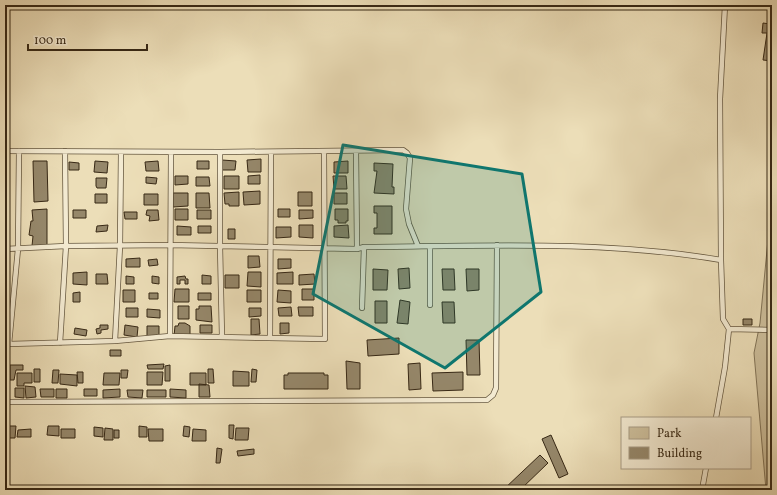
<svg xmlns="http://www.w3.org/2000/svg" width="777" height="495" font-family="Vollkorn,serif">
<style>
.green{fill:#cdbf9c;stroke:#827458}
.building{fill:#95876a;stroke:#372815}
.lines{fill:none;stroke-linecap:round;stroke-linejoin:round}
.service-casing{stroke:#64563e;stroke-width:6}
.service{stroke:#f3ead1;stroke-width:4.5}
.marked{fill:#0f766e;fill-opacity:0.2;stroke:#0f766e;stroke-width:3;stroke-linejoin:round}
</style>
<rect width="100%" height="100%" fill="#ecdeb8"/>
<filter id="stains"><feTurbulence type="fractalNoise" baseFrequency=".005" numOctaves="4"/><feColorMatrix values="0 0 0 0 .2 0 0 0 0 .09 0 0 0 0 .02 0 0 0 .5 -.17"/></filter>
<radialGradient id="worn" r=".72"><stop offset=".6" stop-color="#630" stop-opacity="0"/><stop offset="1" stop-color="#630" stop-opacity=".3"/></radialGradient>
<path class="green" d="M772,198V490H766L754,353L760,323Z"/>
<path class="building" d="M772,10V61L763,60L767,33H762L763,23L770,24Z
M261,159V172H248L247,160Z
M222,160L236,161L235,170H222Z
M33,161H47L48,201L34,202Z
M95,161L108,162L107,173L94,172Z
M158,161L159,171H146L145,162Z
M197,161H209V169H197Z
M348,161V173H334V162Z
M69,162L79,163V170H69Z
M374,163L393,164L392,187H394V194L374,193L377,171H374Z
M260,175V184H248V176Z
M175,176H188V184L175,185Z
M224,176H239V189H224Z
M333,176H346L347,189H334Z
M146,177L157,178L156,184L146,183Z
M196,177H209L210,186H196Z
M96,178H107L106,188H97L96,186Z
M260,191V204L244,205L243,192Z
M239,192V206H229V204H225L224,193Z
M298,192H312V206H298Z
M173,193H188V206L173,207Z
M196,193H209L210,208H196Z
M334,193H347V204H334Z
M95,194H107V203H95Z
M144,194H158V205H144Z
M374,206H392V234H374V228H377V213H374Z
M47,209V247L32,246L33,236L29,235L31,221H33L32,210Z
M175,209H188V220H175Z
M278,209H290V217H278Z
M335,209H348V221H346V223H338V220H335Z
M73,210H86V218H73Z
M147,210H158L159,220L149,221L150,216L146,215Z
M197,210H211V219H197Z
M299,210H313V218L299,219Z
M124,212H137V219H125Z
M108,225L107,231L96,232L97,226Z
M299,225H313V238L299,237Z
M348,225L349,238L334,237V226Z
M177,226L191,227V235H177Z
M198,226H211V233H198Z
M276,227H291V237L276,238Z
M228,229H235V239H228Z
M248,256H259L260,267L248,268Z
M140,258V267H126V259Z
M157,259L158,265L149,266L148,260Z
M278,259H291V268L278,269Z
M409,268L410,288L399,289L398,269Z
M373,269L388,270L387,290H373Z
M442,269H454L455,290H443Z
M466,269H479V290L467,291Z
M87,272V285L73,284V273Z
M248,272H261V287L247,286Z
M293,272V284H277V273Z
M96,274H107L108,284H96Z
M314,274L315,284L299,285V275Z
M202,275L211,276V284H202Z
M225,275H239V288H225Z
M126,276L134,277V284H126Z
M152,276L159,277V284L152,283Z
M185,276L186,279H188V284H185V280H180V284H177V277Z
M175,289H189V302H174Z
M302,289H314V300H302Z
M123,290H135V302H123Z
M247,290H261V302H247Z
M278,290L291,291V303L277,302Z
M80,292V302H73V293Z
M149,293H158V299H149Z
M198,293H211V300H198Z
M400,300L410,302L408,324L397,323Z
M375,301H387V323H375Z
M442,302H454L455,323H443Z
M178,306H189V319H178Z
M199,306H211L212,322L196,320V309H199Z
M291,307L292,316H279L278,308Z
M298,307H313V316H299Z
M126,308H138V317H126Z
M249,308H261V316L249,317Z
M147,309L160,310V318L147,317Z
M251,319H259L260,334L251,335Z
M743,319H752V325H743Z
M179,323H185L190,326V336H174L175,326H178Z
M280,323H289V333L280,334Z
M100,325H108V329L101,330V333L97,334L96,329L100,328Z
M125,325L138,327L137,337L124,335Z
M200,325H212V333H200Z
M147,326H159V336H147Z
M75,328L87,330L86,336L74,334Z
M399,338V354L368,356L367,340Z
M466,340H479L480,375H467Z
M110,350H121V356H110Z
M346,361L360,363V389H347Z
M420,363L421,389L409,390L408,364Z
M164,364L163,369H148L147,365Z
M10,365H23V370H16L14,380H10Z
M170,365V381H165V366Z
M34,369H40V382H34Z
M208,369H213L214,383H208Z
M252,369L257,370L256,382H251Z
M53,370H59L58,383H52Z
M121,370H128L127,378H121Z
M233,371L249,372V386H233Z
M77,372H83V383H78Z
M147,372H163L162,385H147Z
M463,372V390L433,391L432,373Z
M17,373H32V383H24V386H17Z
M104,373H120L119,385H103Z
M190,373H206V385H190Z
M288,373H324V375H328V389H284V375H288Z
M60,374L77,375V386L60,384Z
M199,384L209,385L210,397H199Z
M25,386L35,387L36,397L26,398Z
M15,388H24V398L15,397Z
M40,389H54V397H41Z
M56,389H67V398H56Z
M84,389H97V396H84Z
M120,389V397L103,398V390Z
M170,389L186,390V398L170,397Z
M127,390H143L142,398L128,397Z
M147,390H166V397H147Z
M229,425H234L233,439L229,438Z
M9,426H16L15,438H9Z
M48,426H59V436L47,435Z
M139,426L147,427V437H139Z
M184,426L190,427L189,437L183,436Z
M94,427L103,428V437L94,436Z
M105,428L113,429V440H104Z
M236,428H249L248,440H235Z
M31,429V437H17L18,430Z
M61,429H75V438H61Z
M148,429H163V441H149Z
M193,429L206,430V441H192Z
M114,430H119V438H114Z
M551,435L568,474L559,478L542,439Z
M217,448L222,449L220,463H216Z
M254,449V454L238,456L237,451Z
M540,455L548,463L520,490H503Z"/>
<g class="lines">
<defs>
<path id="service" d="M725,5L720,99L721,260L723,319L729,329L772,330
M5,151L220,152L403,150L407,153L410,158L406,209L409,224L418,246
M19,151L18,249L9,344L115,341L170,336L325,339L324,152
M356,151L357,249
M220,152V246L222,337
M430,247V305
M5,249L66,246L169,245L357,249L364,247C483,246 603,240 721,260
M362,308L364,247
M170,336L171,152
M270,338L271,152
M115,341L120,246L121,152
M60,343L66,246L65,151
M5,402L487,400L493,395L496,388L497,245
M716,418L725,367L729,329
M702,490L706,468"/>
</defs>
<use href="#service" class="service-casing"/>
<use href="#service" class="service"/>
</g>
<path class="marked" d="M343,145L522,174L541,292L445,368L313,294Z"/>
<rect width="777" height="495" fill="none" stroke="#ecdeb8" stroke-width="20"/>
<rect x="6" y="6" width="765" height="483" fill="none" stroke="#372815" stroke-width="2"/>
<rect x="10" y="10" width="757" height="475" fill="none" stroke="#372815"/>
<rect x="621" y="417" width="130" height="52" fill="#f3ead1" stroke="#a89c86"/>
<rect x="629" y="427" width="20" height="12" fill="#cdbf9c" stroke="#a89c86"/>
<text x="657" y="437" font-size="12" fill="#372815">Park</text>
<rect x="629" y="447" width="20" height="12" fill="#95876a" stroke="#a89c86"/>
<text x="657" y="457" font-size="12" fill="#372815">Building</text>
<path d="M28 44v6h119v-6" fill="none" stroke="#372815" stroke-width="2"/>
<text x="34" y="44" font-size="12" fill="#372815" stroke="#f3ead1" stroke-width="3" paint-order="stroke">100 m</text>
<rect width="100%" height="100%" filter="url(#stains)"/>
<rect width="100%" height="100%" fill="url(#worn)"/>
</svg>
